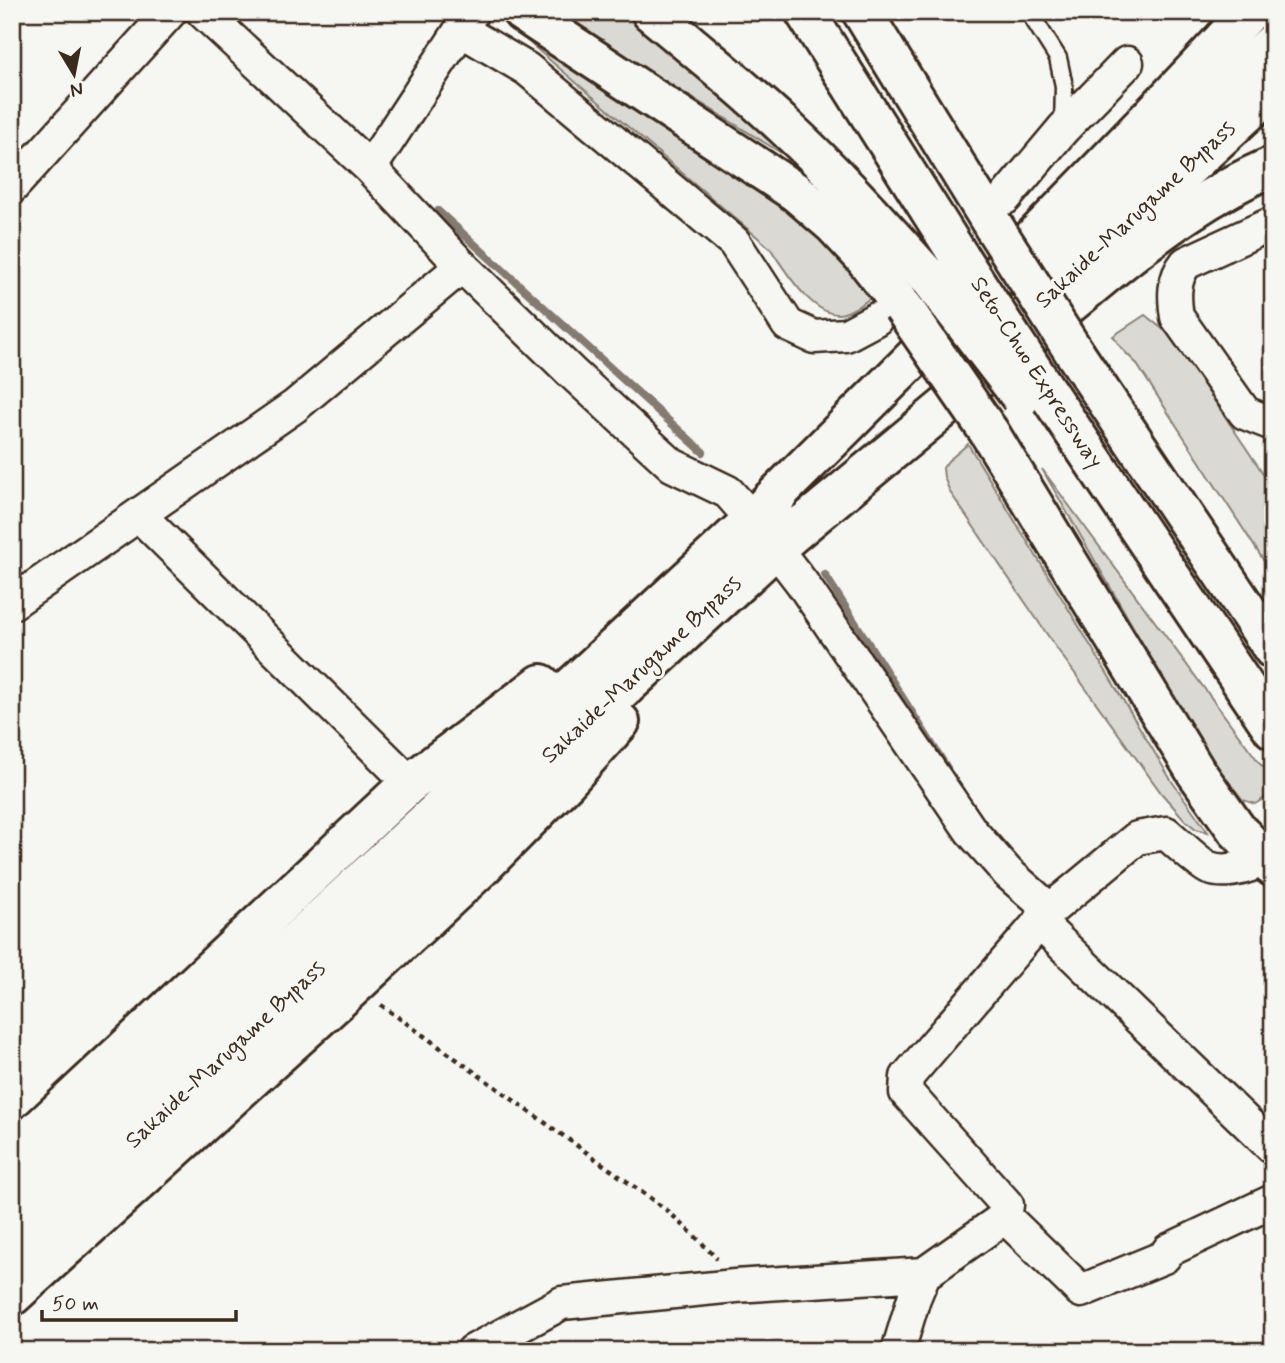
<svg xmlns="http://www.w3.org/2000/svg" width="1285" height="1363" font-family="Mynerve,sans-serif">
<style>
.green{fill:#dad9d3;stroke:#8a8278;stroke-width:2}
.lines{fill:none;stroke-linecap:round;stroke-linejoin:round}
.stream{stroke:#857a71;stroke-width:8}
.service-casing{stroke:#3b2a1e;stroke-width:21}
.minor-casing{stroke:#3b2a1e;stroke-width:37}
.tertiary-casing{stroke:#3b2a1e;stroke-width:44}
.trunk-casing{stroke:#3b2a1e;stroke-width:44}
.motorway-casing{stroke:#3b2a1e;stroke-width:44}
.path{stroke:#3b2a1e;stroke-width:4.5;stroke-dasharray:5 5;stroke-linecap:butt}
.service{stroke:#f6f6f2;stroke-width:16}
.minor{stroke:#f6f6f2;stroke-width:32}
.tertiary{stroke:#f6f6f2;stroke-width:38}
.trunk{stroke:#f6f6f2;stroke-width:38}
.motorway{stroke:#f6f6f2;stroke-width:38}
.tertiary-bridge-casing{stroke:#3b2a1e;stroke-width:44;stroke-linecap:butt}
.motorway-bridge-casing{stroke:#3b2a1e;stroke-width:44;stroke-linecap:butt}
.tertiary-bridge{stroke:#f6f6f2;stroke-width:38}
.motorway-bridge{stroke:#f6f6f2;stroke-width:38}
.labels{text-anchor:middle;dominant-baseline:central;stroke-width:6;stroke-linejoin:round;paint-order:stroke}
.street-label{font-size:23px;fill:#3b2a1e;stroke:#f6f6f2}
</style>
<rect width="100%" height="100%" fill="#f6f6f2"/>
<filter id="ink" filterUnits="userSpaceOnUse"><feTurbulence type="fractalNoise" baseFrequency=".0143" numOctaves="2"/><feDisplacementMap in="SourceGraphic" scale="14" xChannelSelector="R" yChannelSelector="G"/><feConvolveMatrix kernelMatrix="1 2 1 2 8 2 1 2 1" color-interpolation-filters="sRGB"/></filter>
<g filter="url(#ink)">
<path class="green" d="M559,12H628L653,30L799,164L633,61Z
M518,33L738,177L789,207L833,244L876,295C867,300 857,308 847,312C817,325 784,269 770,248Z
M1145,315L1170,335L1273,488V575L1136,363L1122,349L1113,336Z
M968,444L1077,623L1171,780L1208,832L1196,829L1185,820L1162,794L1055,646L950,492L944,477L943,468L948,461Z
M1042,469L1261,765L1273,771V793L1255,804L1243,800L1206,753Z"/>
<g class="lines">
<path class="stream" d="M438,211L703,452
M825,575L947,768"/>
<defs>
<path id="service" d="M1029,12L1058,58L1064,86L1063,127"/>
<path id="minor" d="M203,12L370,168L462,266L571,372L672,465L728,492L752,519
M461,30L527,69L734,242L788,325L814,337L846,335L876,319
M370,168L471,14
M12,187L170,12
M1005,198L1063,129L1127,63
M1273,223L1186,263C1173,279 1174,297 1177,317L1245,413L1273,424
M139,515L399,772L409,784
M775,548L802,583L971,831L1008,873L1050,910
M12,603L295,406L462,266
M1040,923L1273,1148
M1005,1217L1081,1291L1164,1257L1169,1250L1273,1201
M473,1351L562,1303L735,1286L924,1274
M898,1351L914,1298L924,1274L1005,1217L1007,1205L906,1092L907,1077L1050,910L1137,838L1166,833C1174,840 1201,865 1209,868C1228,875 1257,865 1273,854"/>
<path id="tertiary" d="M522,12L797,193L833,224L863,256L903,307
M989,432L1196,772L1237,830L1273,867"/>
<path id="trunk" d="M1019,276L1273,43
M1017,325L1273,89
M12,1155L409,784L541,684
M12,1204L776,498
M12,1252L801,525
M12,1296L354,986L482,867L566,782L620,722"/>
<path id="motorway" d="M651,12C696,49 741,86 784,126C836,174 884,228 931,280
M805,12L960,258
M862,12L994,227
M1074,352L1273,649
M1041,383L1273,729
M752,519C920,352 1088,186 1249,12
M775,548L1108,272C1159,231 1212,192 1273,166"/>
</defs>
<use href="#service" class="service-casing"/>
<use href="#minor" class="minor-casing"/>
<use href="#tertiary" class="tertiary-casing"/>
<use href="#trunk" class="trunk-casing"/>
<use href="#motorway" class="motorway-casing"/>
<path class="path" d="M381,1005L668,1211L700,1241L717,1259"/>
<use href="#service" class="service"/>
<use href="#minor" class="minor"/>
<use href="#tertiary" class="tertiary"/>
<use href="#trunk" class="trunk"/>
<use href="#motorway" class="motorway"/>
<defs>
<path id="tertiary-bridge" d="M903,307L989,432"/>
<path id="motorway-bridge" d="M994,227L1074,352
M960,258L1041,383
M931,280L1021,397"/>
</defs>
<use href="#tertiary-bridge" class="tertiary-bridge-casing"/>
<use href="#motorway-bridge" class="motorway-bridge-casing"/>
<use href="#tertiary-bridge" class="tertiary-bridge"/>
<use href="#motorway-bridge" class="motorway-bridge"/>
</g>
</g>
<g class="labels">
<g class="street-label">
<text transform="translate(1136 215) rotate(-43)">Sakaide-Marugame Bypass</text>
<text transform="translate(1036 373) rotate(57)">Seto-Chuo Expressway</text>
<text transform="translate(642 670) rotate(-43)">Sakaide-Marugame Bypass</text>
<text transform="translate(226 1055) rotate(-43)">Sakaide-Marugame Bypass</text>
</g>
</g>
<rect width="1285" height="1363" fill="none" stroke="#f6f6f2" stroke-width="42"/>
<rect x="21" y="21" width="1243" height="1321" fill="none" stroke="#3b2a1e" stroke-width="2.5" filter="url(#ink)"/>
<g transform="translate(74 74) rotate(170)" stroke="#f6f6f2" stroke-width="5" paint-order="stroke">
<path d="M0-5L12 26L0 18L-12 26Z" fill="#3b2a1e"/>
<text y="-10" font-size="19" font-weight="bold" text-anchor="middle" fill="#3b2a1e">N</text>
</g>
<path d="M42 1310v10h194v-10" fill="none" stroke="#3b2a1e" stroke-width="3.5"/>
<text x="52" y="1310" font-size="21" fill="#3b2a1e" stroke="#f6f6f2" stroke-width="5" paint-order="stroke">50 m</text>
</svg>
